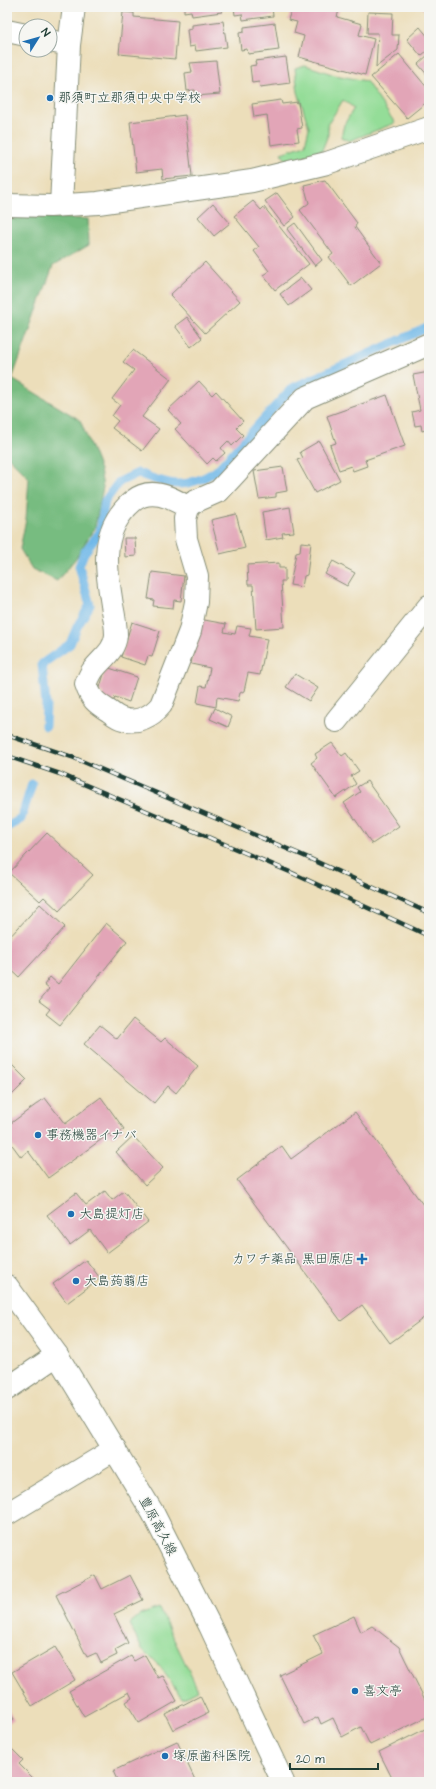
<svg xmlns="http://www.w3.org/2000/svg" width="436" height="1789" font-family="'Architects Daughter','Klee One',sans-serif">
<style>
.green{fill:#94dd98;stroke:#5a8d66}
.forest{fill:#77bc80;stroke:#4b7c5a}
.lines{fill:none;stroke-linecap:round;stroke-linejoin:round}
.stream{stroke:#70b8e8;stroke-width:9}
.building{fill:#e2a5b7}
.minor-casing{stroke:#868e77;stroke-width:24}
.major-casing{stroke:#868e77;stroke-width:24}
.minor{stroke:#fff;stroke-width:22}
.major{stroke:#fff;stroke-width:22}
.rail-casing{stroke:#1f3d34;stroke-width:4.5}
.rail{stroke:#f6f6f2;stroke-width:3;stroke-dasharray:9;stroke-linecap:butt}
.poi-dot{fill:#1f6fb2;stroke:#f6f6f2;stroke-width:1.5}
.labels{text-anchor:middle;dominant-baseline:central;stroke-width:3;stroke-linejoin:round;paint-order:stroke}
.poi-label{font-size:13px;fill:#1f3d34;stroke:#f6f6f2;text-anchor:start}
.street-label{font-size:13px;fill:#1f3d34;stroke:#f6f6f2}
</style>
<rect width="100%" height="100%" fill="#f6f6f2"/>
<filter id="ink" filterUnits="userSpaceOnUse"><feTurbulence type="fractalNoise" baseFrequency=".025" numOctaves="2"/><feDisplacementMap in="SourceGraphic" scale="8" xChannelSelector="R" yChannelSelector="G"/><feConvolveMatrix kernelMatrix="1 2 1 2 8 2 1 2 1" color-interpolation-filters="sRGB"/></filter>
<filter id="wash" filterUnits="userSpaceOnUse"><feTurbulence type="fractalNoise" baseFrequency=".012" numOctaves="4" result="noise"/><feDisplacementMap in="SourceGraphic" scale="16" xChannelSelector="R" yChannelSelector="G"/><feGaussianBlur stdDeviation="0.9" result="paint"/><feColorMatrix in="noise" values="0 0 0 0 0 0 0 0 0 0 0 0 0 0 0 0 0 1.4 0 .05"/><feComposite in="paint" operator="in"/></filter>
<g filter="url(#wash)">
<rect width="100%" height="100%" fill="#ecdeba"/>
<path class="green" d="M305,65L335,75L366,81L395,123L349,141L341,137L344,125L354,108L343,100L328,124V135L322,150L288,162L281,153L305,145L309,128L298,92L295,68Z
M159,1608L198,1690L182,1698L161,1668L142,1649L129,1624L140,1615Z"/>
<path class="forest" d="M7,216L88,219L89,245L53,266L12,379L80,420L100,470L103,487L95,527L76,558L57,581L32,569L20,549L26,519L29,478L7,456Z"/>
<g class="lines">
<path class="stream" d="M45,726L46,705L42,664L70,644L77,627L90,605L79,566L84,553L100,532L105,501L119,482L138,473C170,486 186,490 216,471L292,388L429,327
M7,827L21,819L32,784"/>
</g>
<g id="blocks">
<path class="building" d="M184,7H221L222,12L192,16L191,11L184,12Z
M234,7H272L273,16L243,20L242,14L235,15Z
M292,7H340L337,17L362,24L359,35L374,39L365,75L299,57L304,36L294,33L297,22L288,20Z
M420,7H429V13Z
M123,12L134,13V17L178,21L175,59L119,54Z
M368,12L393,13L392,35H399L398,50L376,67L378,33H367Z
M223,21L227,47L196,51L195,46L189,47L187,30L192,29V25Z
M275,23L279,50L248,54L247,49L241,50L239,33L244,32V27Z
M420,27L429,38V49L421,56L407,39Z
M399,54L429,90V102L428,101L407,118L371,77Z
M429,54V77L418,64Z
M286,57L290,83L260,87L259,82L252,83L250,66L256,65L255,61Z
M216,61L220,94L196,96L195,90L187,91L185,73L192,72L190,63Z
M281,100L282,104L298,102L302,128L297,129L299,141L271,145L267,115L254,117L252,104Z
M185,115L192,176L163,179L162,169L136,172L130,122Z
M325,180L357,223L355,227L381,263L351,286L329,257L333,254L300,210L309,203L304,185Z
M277,193L295,217L284,226L265,201Z
M253,201L261,210L264,207L309,264L275,290L263,275L269,271L254,251L259,247L234,216Z
M213,203L230,223L214,236L198,217Z
M295,223L322,260L315,266L287,229Z
M205,262L240,301L205,333L170,295Z
M301,278L311,290L289,306L280,294Z
M187,317L202,338L191,347L175,326Z
M133,350L171,379L142,417L159,429L142,451L112,428L118,421L112,416L120,405L112,399L134,370L123,362Z
M429,372V429L422,431L421,425L415,426L412,412L420,410L413,375Z
M199,381L212,395L216,391L243,421L236,428L243,435L232,446L228,441L221,448L225,453L216,461L213,458L207,464L175,429L181,424L168,410Z
M387,395L405,446L365,460L367,466L353,471L351,466L339,470L330,445L336,443L327,416Z
M319,441L340,480L315,493L297,460L303,458L300,452Z
M283,467L287,491L276,493V497L259,499L254,471Z
M290,507L294,532L282,533L283,537L266,540L262,512Z
M236,514L245,548L220,554L211,520Z
M124,538H135L136,556L125,557Z
M301,542L311,543L307,575L304,576L302,587L290,585L296,553L300,552Z
M333,561L355,573L347,586L325,574Z
M279,563V568H285V581H281L284,627L256,629L253,585H248L247,565Z
M152,572L184,576L181,601L174,600L173,608L153,606L154,600L148,599Z
M199,619L226,624L224,632L235,634L237,626L251,628L249,636L267,639L260,675L248,673L244,691L240,693L238,701L217,697L216,707L197,703L200,686L206,687L210,668L191,664Z
M132,622L160,631L152,657L148,656L145,665L121,657Z
M106,667L137,677L129,702L115,697L113,703L101,699L103,693L99,691Z
M295,674L318,688L309,701L286,687Z
M215,708L232,717L228,727L210,719Z
M332,743L342,756L346,753L359,771L351,776L356,784L336,798L311,763L317,758L315,754Z
M367,781L399,826L372,844L344,803L360,792L357,787Z
M47,833L93,875L59,911L44,897L40,901L9,873Z
M40,904L65,927L19,977L7,966V940Z
M106,923L127,941L60,1025L46,1014L50,1009L39,1001L49,989L44,985L50,977L58,984Z
M133,1019L161,1042L165,1038L198,1066L176,1093L168,1086L154,1103L84,1044L100,1025L117,1039Z
M12,1065L27,1080L7,1100V1070Z
M101,1097L124,1129L112,1137L109,1134L48,1178L28,1151L21,1157L7,1138V1126L45,1098L65,1124Z
M355,1112L429,1213V1314L390,1343L362,1305L341,1321L237,1180L282,1146L291,1159Z
M133,1136L163,1168L145,1185L116,1152Z
M105,1191L112,1200L124,1191L148,1222L107,1253L90,1230L70,1245L47,1215L76,1193L86,1205Z
M86,1260L100,1278L67,1303L53,1284Z
M95,1575L102,1589L130,1575L143,1600L114,1614L128,1643L115,1650L117,1655L101,1663L96,1653L87,1657L56,1595Z
M354,1616L361,1632L372,1626L399,1647L429,1708V1716L370,1745L361,1727L342,1737L333,1718L321,1724L318,1717L304,1724L280,1675L323,1654L313,1635Z
M55,1647L75,1680L32,1706L12,1672Z
M145,1655L158,1678L163,1676L177,1701L139,1723L126,1702L132,1698L129,1692L84,1717L69,1691L131,1656L134,1661Z
M200,1696L208,1713L173,1730L165,1714Z
M7,1709L14,1719L7,1724Z
M429,1727V1782H394L379,1752Z
M177,1741L196,1782H118L113,1771Z
M11,1748L23,1760L19,1764L37,1782H7V1752Z"/>
</g>
</g>
<g filter="url(#ink)">
<use href="#blocks" fill-opacity="0" stroke="#868e77" stroke-width="1"/>
<g class="lines">
<defs>
<path id="minor" d="M7,31L26,35
M50,41L69,45
M7,205L50,206L98,203L252,181L327,163L429,128
M61,205L69,45L74,7
M188,508C172,497 150,487 133,501C99,530 106,566 112,605C114,615 116,625 116,635C115,651 101,659 93,670C90,674 88,680 86,684C91,699 96,703 109,711C113,714 118,718 123,719C137,724 152,716 161,705L190,631L196,602L197,576L186,539L185,519L188,508L194,502L219,491L305,398L429,344
M336,721L429,606
M7,1389L57,1355
M7,1514L115,1449"/>
<path id="major" d="M7,1286L57,1355L153,1513L210,1626L283,1782"/>
</defs>
<use href="#minor" class="minor-casing"/>
<use href="#major" class="major-casing"/>
<use href="#minor" class="minor"/>
<use href="#major" class="major"/>
<defs>
<path id="rail" d="M7,735L72,757L304,856L429,913
M7,756L60,774L290,872L429,936"/>
</defs>
<use href="#rail" class="rail-casing"/>
<use href="#rail" class="rail"/>
</g>
</g>
<g class="poi-dot">
<circle cx="50" cy="98" r="4"/>
<circle cx="38" cy="1135" r="4"/>
<circle cx="71" cy="1214" r="4"/>
<path d="M360 1253h4v4h4v4h-4v4h-4v-4h-4v-4h4z"/>
<circle cx="76" cy="1281" r="4"/>
<circle cx="355" cy="1691" r="4"/>
<circle cx="165" cy="1756" r="4"/>
</g>
<g class="labels">
<g class="poi-label">
<text x="58" y="98">那須町立那須中央中学校</text>
<text x="46" y="1135">事務機器イナバ</text>
<text x="79" y="1214">大島提灯店</text>
<text x="354" y="1259" text-anchor="end">カワチ薬品 黒田原店</text>
<text x="84" y="1281">大島蒟蒻店</text>
<text x="363" y="1691">喜文亭</text>
<text x="173" y="1756">塚原歯科医院</text>
</g>
<g class="street-label">
<text transform="translate(158 1526) rotate(62)">豊原高久線</text>
</g>
</g>
<rect width="436" height="1789" fill="none" stroke="#f6f6f2" stroke-width="24"/>
<g transform="translate(38 38) rotate(53)"><circle r="19" fill="#f6f6f2" stroke="#a0aca6"/>
<path d="M0-3L7 15L0 10L-7 15Z" fill="#1f6fb2"/>
<text y="-6" font-size="11" font-weight="bold" text-anchor="middle" fill="#1f3d34">N</text>
</g>
<path d="M290 1763v6h88v-6" fill="none" stroke="#1f3d34" stroke-width="2"/>
<text x="296" y="1763" font-size="12" fill="#1f3d34" stroke="#f6f6f2" stroke-width="3" paint-order="stroke">20 m</text>
</svg>
